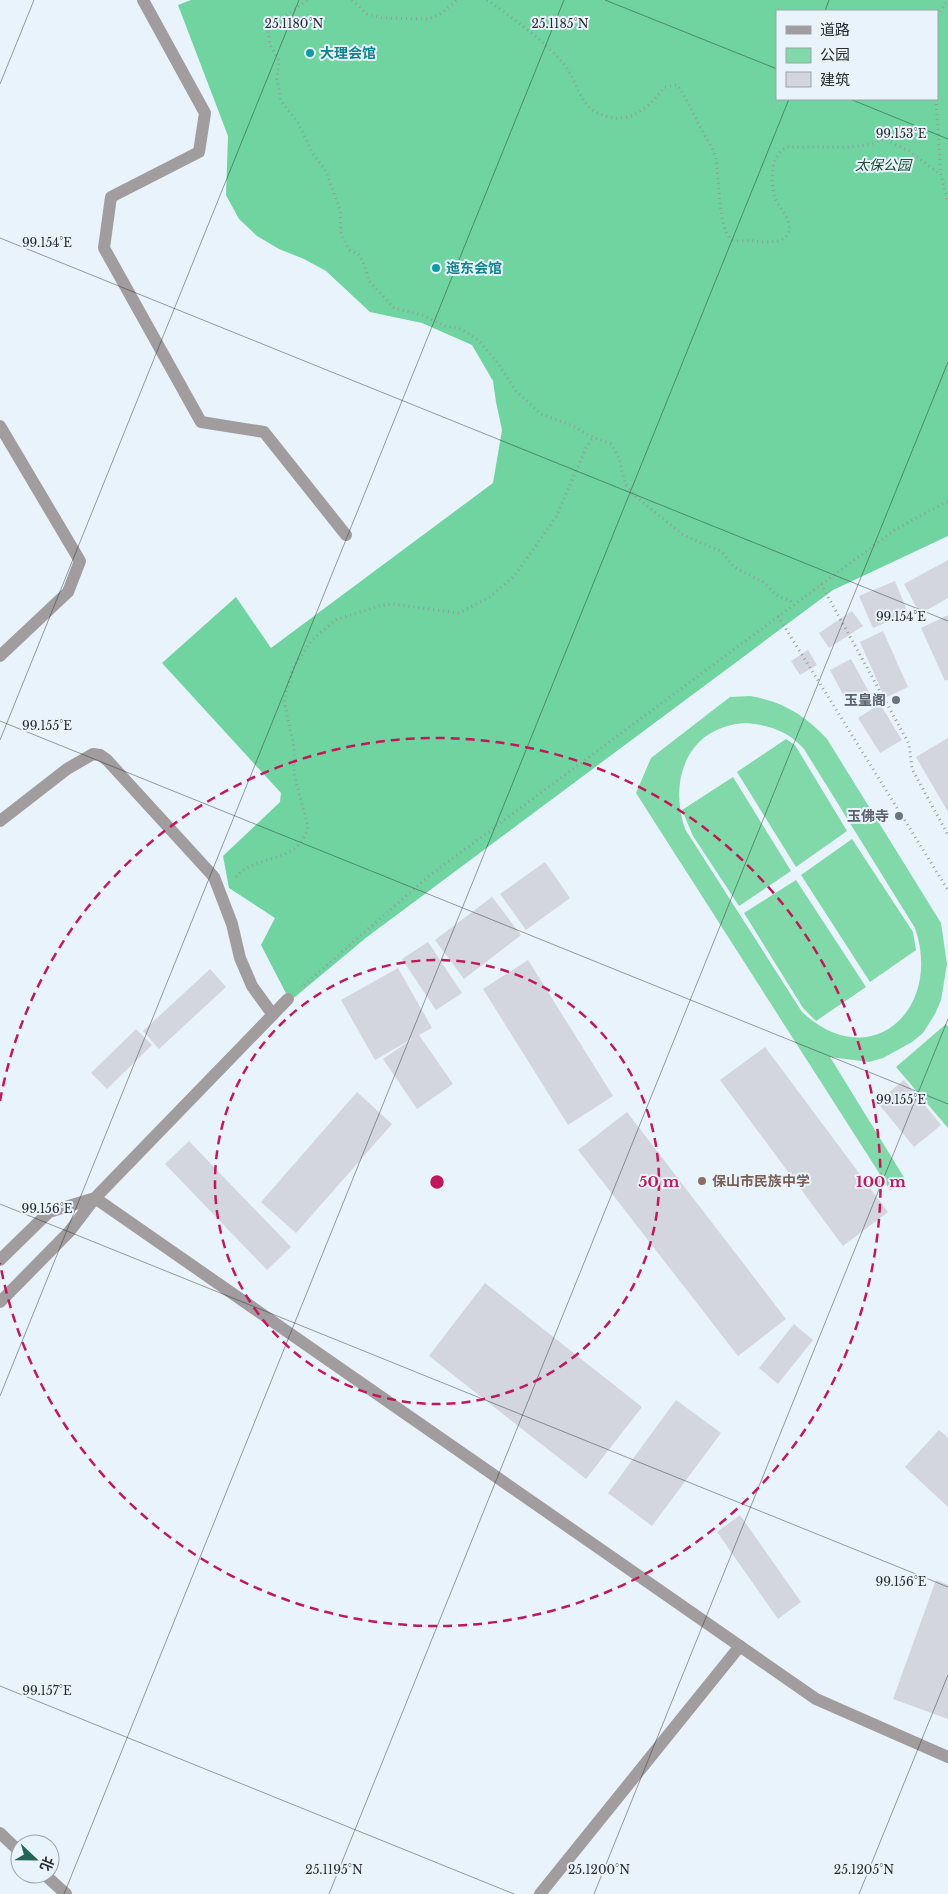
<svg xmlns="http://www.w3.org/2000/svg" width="948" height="1894" font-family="'Libre Baskerville','Noto Sans SC',serif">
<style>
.green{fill:#81d8a9;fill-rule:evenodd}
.forest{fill:#6fd49f;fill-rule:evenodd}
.building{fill:#d3d5df}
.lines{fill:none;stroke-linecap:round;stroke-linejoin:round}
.path{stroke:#959ca2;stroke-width:3;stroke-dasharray:1 4;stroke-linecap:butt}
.service{stroke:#a19c9d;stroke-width:12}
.minor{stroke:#a19c9d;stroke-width:12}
.ticks{fill:none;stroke:#292c2f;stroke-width:1;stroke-opacity:0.45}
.ring{fill:none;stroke:#c2185b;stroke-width:2.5;stroke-dasharray:9 6}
.culture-dot{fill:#0f9aa8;stroke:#e9f3fb;stroke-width:2}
.worship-dot{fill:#6b7280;stroke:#e9f3fb;stroke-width:2}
.education-dot{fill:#8d6e63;stroke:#e9f3fb;stroke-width:2}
.labels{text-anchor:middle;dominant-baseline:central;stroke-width:4;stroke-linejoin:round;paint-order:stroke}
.culture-label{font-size:14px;font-weight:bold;fill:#0d838f;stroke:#e9f3fb;text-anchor:start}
.park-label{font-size:14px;font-style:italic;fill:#1e4933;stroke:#e9f3fb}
.worship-label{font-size:14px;font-weight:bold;fill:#5b616d;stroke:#e9f3fb;text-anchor:end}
.education-label{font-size:14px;font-weight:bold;fill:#785e54;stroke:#e9f3fb;text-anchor:start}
.ticks-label{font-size:12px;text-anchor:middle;fill:#292c2f;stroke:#e9f3fb;stroke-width:4;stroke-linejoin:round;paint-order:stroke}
.centre{fill:#c2185b;stroke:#e9f3fb;stroke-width:2.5}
.ring-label{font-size:15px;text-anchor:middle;font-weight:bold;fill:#c2185b;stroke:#e9f3fb;stroke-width:4;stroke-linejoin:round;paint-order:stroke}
</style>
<rect width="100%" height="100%" fill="#e9f3fb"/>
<path class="green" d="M750,696C782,701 805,715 827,739L941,923L947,964L941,1000L935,1014L923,1033L912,1042L883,1058L869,1062L830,1057L905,1179L890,1190L636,793L651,758L730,697ZM746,723C769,725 788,731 804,749L915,928C943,1009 871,1076 802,1012L685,829C668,779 688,726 746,723Z
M786,739L795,745L847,831L796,867L737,772Z
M733,777L791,871L739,906L693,836L682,810Z
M852,839L913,932L916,950L870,982L801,875Z
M796,880L866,987L816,1021L803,1008L744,913Z
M946,1024L948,1026V1128L896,1067Z"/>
<path class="forest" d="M191,0H948V536L833,590L367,937L290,1001L261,945L275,918L229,888L223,856L280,802L281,793L162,663L236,597L271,648L493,483L502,430L496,402L493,381L472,345L422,323L370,312L326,271L304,259L279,249L257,236L239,219L226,195L228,136L178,5ZM777,11H937V99H777Z"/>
<path class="building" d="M948,560V598L920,614L904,584Z
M895,581L908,613L873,628L859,596Z
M852,611L863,626L829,648L819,633Z
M948,615V680L945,681L921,628Z
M883,631L908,687L885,698L860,642Z
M808,650L817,665L800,675L791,661Z
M851,659L870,694L849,706L830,670Z
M880,704L902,740L880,753L858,718Z
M948,738V812L916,757Z
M545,862L570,898L526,930L500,894Z
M492,897L521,935L464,979L435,940Z
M428,942L462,993L436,1010L402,959Z
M528,960L613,1096L568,1125L483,989Z
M398,968L432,1028L419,1035L453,1084L417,1109L383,1059L415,1037L375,1060L341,1000Z
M210,969L226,987L159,1049L143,1031Z
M136,1029L152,1045L107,1089L91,1073Z
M765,1047L888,1212L843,1246L720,1080Z
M904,1080L941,1125L914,1147L877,1102Z
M357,1092L392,1124L296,1233L261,1202Z
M627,1112L786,1319L738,1356L578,1150Z
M189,1141L291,1247L267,1270L165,1164Z
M485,1283L642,1407L586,1479L429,1356Z
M794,1324L813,1340L778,1384L759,1368Z
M676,1400L721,1433L652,1526L608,1493Z
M939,1430L948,1438V1507L905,1467Z
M740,1515L801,1602L778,1619L717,1532Z
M936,1580L948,1585V1719L893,1699Z"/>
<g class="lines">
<path class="path" d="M307,0C294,11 277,19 268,32L270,45L279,60L277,79L281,101L298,123L313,154L326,171L340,210L341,234L349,250L358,254L362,260L366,269L368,280L394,308L422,315L445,326L461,329L478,340L497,362L516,391L541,414L573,426L590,436L611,444L619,458L625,484L636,497L683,535L722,552L734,567L763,582L779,597L790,600L793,605
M352,0L367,14L382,18L428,19L440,14L457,0
M487,0C513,18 543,40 563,63C576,78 578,100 594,111C601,115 612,119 620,118C634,118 649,106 658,95C661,92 662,89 666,87C670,86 674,85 677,85C686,97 692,111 699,125C704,135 713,147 716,159C719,176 719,226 729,237C735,244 746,239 754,241C769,243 795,244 788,221C786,213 778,206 775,198C770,183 770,154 787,147H848L867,145L885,139L909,151L941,175
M937,16L948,0
M936,99L941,175L948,202
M821,584L909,744L912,769L948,835
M778,616L948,890
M236,877C256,853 299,865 308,827L294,774V747L284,700L293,668L311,641L335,620L379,606L392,604L459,613L490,597L515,575L556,517L586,448L593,437
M304,985L429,876L896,529L948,501"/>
<path class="service" d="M143,0L205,113L199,152L111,197L104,248L201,422L264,432L346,535
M0,426L80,561L68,592L0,656
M540,1894L740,1646"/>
<path class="minor" d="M0,821L67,769L93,754L100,755L107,760L214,877L232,924L240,958L252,986L273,1015
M95,1198L816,1699L948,1757
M0,1260L49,1212L95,1198
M0,1302L69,1232L95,1198L288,999
M0,1833L20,1852
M44,1874L66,1894"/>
</g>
<path class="ticks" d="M605,0L777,69M825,11L829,0M0,84L34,0M850,99L948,139M0,238L948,621M0,721L948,1104M0,740L299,0M0,1204L948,1587M0,1396L564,0M0,1686L514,1894M64,1894L789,99M329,1894L948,362M594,1894L948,1019M859,1894L948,1675"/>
<g class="ring">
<circle cx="437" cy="1182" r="222"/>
<path d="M0 1101A444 444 0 1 1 0 1263"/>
</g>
<g class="culture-dot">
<circle cx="310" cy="53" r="5"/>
<circle cx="436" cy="268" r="5"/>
</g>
<g class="worship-dot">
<circle cx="896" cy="700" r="5"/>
<circle cx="899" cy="816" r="5"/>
</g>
<circle class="education-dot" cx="702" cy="1181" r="5"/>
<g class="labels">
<g class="culture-label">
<text x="320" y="53">大理会馆</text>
<text x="446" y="268">迤东会馆</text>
</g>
<g class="park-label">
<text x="883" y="165">太保公园</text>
</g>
<g class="worship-label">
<text x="886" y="700">玉皇阁</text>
<text x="889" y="816">玉佛寺</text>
</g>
<g class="education-label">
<text x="712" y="1181">保山市民族中学</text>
</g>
</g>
<g class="ticks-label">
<text x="294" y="28">25.1180°N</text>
<text x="560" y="28">25.1185°N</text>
<text x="901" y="138">99.153°E</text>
<text x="47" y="247">99.154°E</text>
<text x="901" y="621">99.154°E</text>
<text x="47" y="730">99.155°E</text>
<text x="901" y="1104">99.155°E</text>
<text x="47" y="1213">99.156°E</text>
<text x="901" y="1586">99.156°E</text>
<text x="47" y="1695">99.157°E</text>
<text x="334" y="1874">25.1195°N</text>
<text x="599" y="1874">25.1200°N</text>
<text x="864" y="1874">25.1205°N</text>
</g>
<circle cx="437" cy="1182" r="8" class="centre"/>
<g class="ring-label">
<text x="659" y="1187">50 m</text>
<text x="881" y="1187">100 m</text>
</g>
<rect x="776" y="10" width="162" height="90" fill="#e9f3fb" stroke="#9ca3a9"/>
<rect x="786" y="26" width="25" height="8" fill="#a19c9d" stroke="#9ca3a9"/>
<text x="820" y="35" font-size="15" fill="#292c2f">道路</text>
<rect x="786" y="48" width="25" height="15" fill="#81d8a9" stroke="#9ca3a9"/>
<text x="820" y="60" font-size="15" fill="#292c2f">公园</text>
<rect x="786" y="72" width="25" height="15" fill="#d3d5df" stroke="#9ca3a9"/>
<text x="820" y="85" font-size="15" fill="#292c2f">建筑</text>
<g transform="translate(35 1859) rotate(112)"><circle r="24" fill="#e9f3fb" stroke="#9ca3a9"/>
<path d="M0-4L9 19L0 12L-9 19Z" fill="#236656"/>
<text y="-8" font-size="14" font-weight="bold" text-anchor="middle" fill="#292c2f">北</text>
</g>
</svg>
